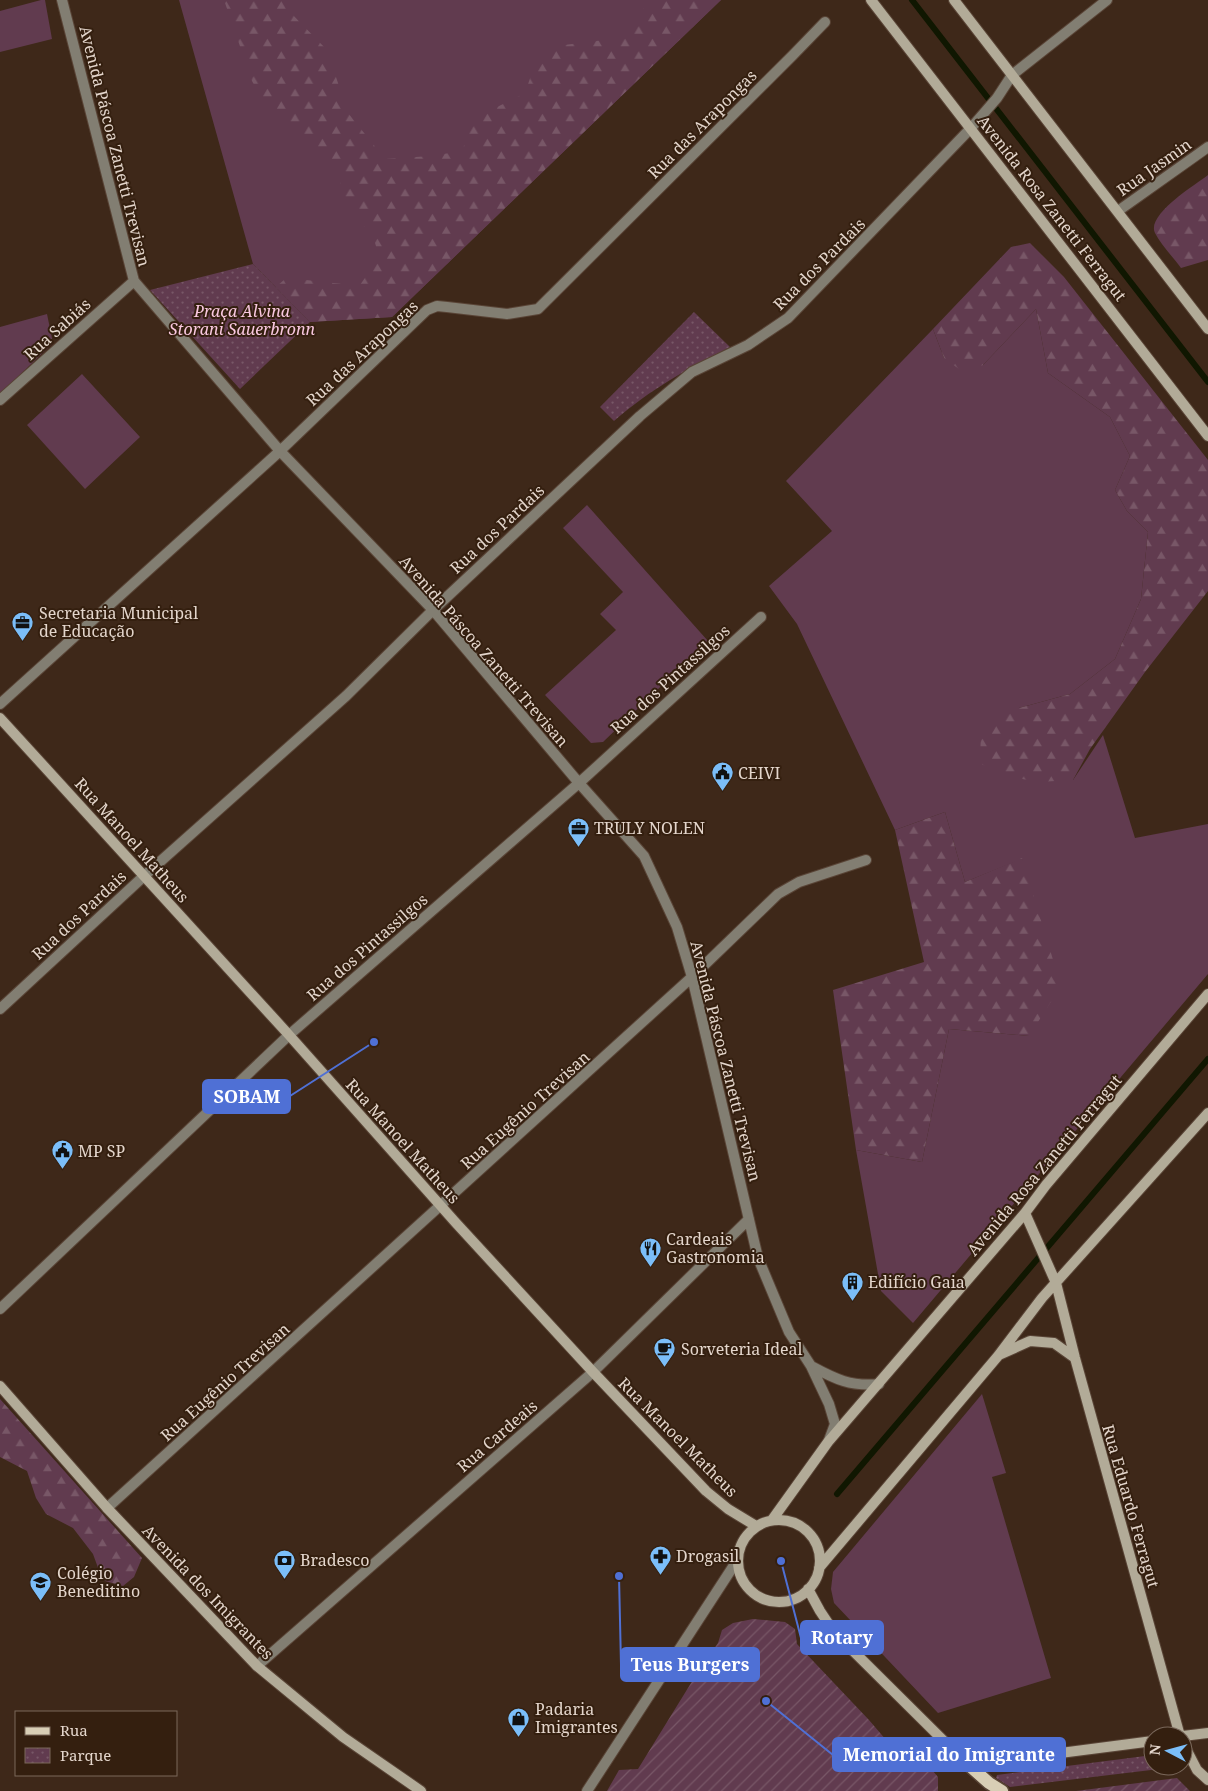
<svg xmlns="http://www.w3.org/2000/svg" width="1208" height="1791" font-family="'Noto Serif',serif">
<style>
.grass{fill:#613b4f}
.forest{fill:url(#forest-firs)}
.park{fill:url(#park-dots)}
.garden{fill:url(#garden-furrows)}
.lines{fill:none;stroke-linecap:round;stroke-linejoin:round}
.stream{stroke:#101701;stroke-width:6}
.minor-casing{stroke:#594436;stroke-width:12}
.secondary-casing{stroke:#594436;stroke-width:12}
.primary-casing{stroke:#594436;stroke-width:15}
.minor{stroke:#827e72;stroke-width:10}
.secondary{stroke:#b2ab98;stroke-width:10}
.primary{stroke:#d8ceb5;stroke-width:12}
.labels{text-anchor:middle;dominant-baseline:central;stroke-width:4;stroke-linejoin:round;paint-order:stroke}
.street-label{font-size:16px;fill:#e4d6cc;stroke:#341f0f}
.park-label{font-size:16px;font-style:italic;fill:#f9c8e0;stroke:#341f0f}
.poi-label{font-size:16px;fill:#e4d6cc;stroke:#341f0f;text-anchor:start}
.leader{fill:none;stroke:#4f70d5;stroke-width:2}
.callout-dot{fill:#4f70d5;stroke:#341f0f;stroke-width:2}
.callout{fill:#4f70d5;stroke:#4f70d5;stroke-width:2}
.callout-label{font-size:18px;text-anchor:middle;font-weight:bold;fill:#fff}
</style>
<defs>
<pattern id="forest-firs" width="22" height="20" patternUnits="userSpaceOnUse" patternTransform="scale(1.25)"><rect width="22" height="20" fill="#613b4f"/><path d="M5 1l3.5 6h-7zM16 11l3.5 6h-7z" fill="#785767"/></pattern>
<pattern id="park-dots" width="8" height="8" patternUnits="userSpaceOnUse" patternTransform="scale(1.25)"><rect width="8" height="8" fill="#613b4f"/><path d="M2 2h.1M6 6h.1" fill="none" stroke="#785767" stroke-width="1.8" stroke-linecap="round"/></pattern>
<pattern id="garden-furrows" width="10" height="10" patternUnits="userSpaceOnUse" patternTransform="scale(1.25)"><rect width="10" height="10" fill="#613b4f"/><path d="M-1 1l2-2M0 10L10 0M9 11l2-2" fill="none" stroke="#785767"/></pattern>
</defs>
<rect width="100%" height="100%" fill="#3e2819"/>
<path class="grass" d="M41,0H45L52,39L0,52V11Z
M179,0H721L392,317L310,322L253,264Z
M1036,309L1048,373L1110,417L1130,456L1115,490L1127,511L1148,532L1141,599L1115,659L1070,694L1019,708L1073,780L1103,735L1135,838L1208,824V974L913,1323L881,1291L856,1150L922,1162L949,1029L1029,1036L1022,859L965,882L945,812L895,830L797,624L769,586L832,531L786,481L933,329L944,358L983,365Z
M47,314L53,343L0,394V327Z
M82,374L140,437L85,489L27,425Z
M587,505L708,641L603,742L591,743L545,695L616,630L600,614L623,592L563,528Z
M982,1394L1006,1473L992,1477L1051,1678L938,1713L834,1603L831,1589L833,1572Z"/>
<path class="forest" d="M224,0H282L289,11L327,50L348,113L385,159L431,156L462,151C465,143 468,133 473,126C482,112 510,101 525,93L536,61L564,45L612,39L644,8L645,0H721L392,317L310,322L276,287L285,279C310,279 334,284 360,285L376,262V246L371,231L359,223L344,197L339,177L299,138L271,116L252,81Z
M1208,175V260L1181,268C1173,257 1161,245 1155,233C1146,215 1195,185 1208,175Z
M1030,243L1064,277L1208,460V591L1145,672L1090,749L1073,780L1038,782L1001,775L980,763L981,730L1019,708L1070,694L1115,659L1141,599L1148,532L1127,511L1115,490L1130,456L1110,417L1048,373L1036,309L983,365L963,372L944,358L933,329L1011,247Z
M945,812L965,882L1022,858L1061,986L1029,1036L949,1029L922,1162L856,1150L833,990L924,962L895,830Z
M0,1399L142,1558L134,1577L123,1586L105,1581L101,1576L93,1554L73,1528L46,1514L36,1498L27,1471L0,1457Z"/>
<path class="park" d="M253,264L310,322L240,389L150,290Z
M694,312L730,347C686,370 652,388 614,421L600,407Z
M1153,1755V1766L1176,1767L1010,1787L996,1778L997,1775Z"/>
<path class="garden" d="M753,1619L785,1622L795,1629L797,1644L869,1720L899,1755L921,1757L938,1777V1791H607L619,1770L638,1769L696,1675L718,1643L722,1630L733,1623Z
M1177,1778L1190,1791H1076Z"/>
<g class="lines">
<path class="stream" d="M912,0L1208,382
M837,1494L1208,1059"/>
<defs>
<path id="minor" d="M62,0L134,281L280,451L433,610L579,783L644,856L677,927L692,977L758,1258L789,1332L811,1366L829,1404L835,1424L829,1440
M1118,211L1208,147
M0,400L134,281
M0,704L280,451L427,310L437,306L447,307L507,314L538,309L792,56L825,22
M0,1009L144,876L346,696L433,610L640,416L692,372L748,345L788,318L971,128L997,98L1012,75L1107,0
M0,1309L289,1035L579,783L761,617
M811,1366C835,1379 851,1387 879,1384
M107,1508L692,977L778,894L799,882L866,860
M257,1666L593,1372L749,1219
M587,1791L738,1559"/>
<path id="secondary" d="M871,0L1208,436
M954,0L1208,329
M0,718L289,1035L456,1223L593,1372L706,1491L728,1509L756,1526
M1025,1213L1056,1283L1075,1358L1180,1736
M999,1355L1030,1341L1054,1343L1075,1358
M0,1386L107,1508L257,1666L343,1737L421,1791
M772,1520L828,1442L1025,1213L1046,1185L1208,994
M738 1561a41 41 0 1 1 82 0a41 41 0 1 1-82 0Z
M819,1568L998,1356L1042,1298L1208,1113
M808,1589L820,1611L834,1632L962,1759L982,1761L1007,1760L1153,1741
M1183,1736L1208,1733
M1183,1743L1197,1770L1208,1780"/>
<path id="primary" d="M962,1759L989,1783L1002,1791"/>
</defs>
<use href="#minor" class="minor-casing"/>
<use href="#secondary" class="secondary-casing"/>
<use href="#primary" class="primary-casing"/>
<use href="#minor" class="minor"/>
<use href="#secondary" class="secondary"/>
<use href="#primary" class="primary"/>
</g>
<defs>
<symbol id="office-pin" viewBox="-11 -11 22 30"><path d="M0 17L-7.5 6A9.5 9.5 0 1 1 7.5 6Z" fill="#7bbef9" stroke="#341f0f"/><path d="M-6-3h4V-5.5h4V-3h4V5H-6ZM-1-4.5V-3h2v-1.5ZM-6 0V1H6V0Z" fill="#111"/></symbol>
<symbol id="civic-pin" viewBox="-11 -11 22 30"><path d="M0 17L-7.5 6A9.5 9.5 0 1 1 7.5 6Z" fill="#7bbef9" stroke="#341f0f"/><path d="M-.6-6.5H3V-4.5H.6V-3L4-1V1h2V6H-6V1h2V-1L-.6-3ZM-1.2 2.5V6h2.4V2.5Z" fill="#111"/></symbol>
<symbol id="restaurant-pin" viewBox="-11 -11 22 30"><path d="M0 17L-7.5 6A9.5 9.5 0 1 1 7.5 6Z" fill="#7bbef9" stroke="#341f0f"/><path d="M-5-6h1v4h1v-4h1v4h1v-4h1v5L-1.5 .5V6h-2V.5L-5-1ZM5-6V6H3V1.5H1.5Q1.5-4 5-6Z" fill="#111"/></symbol>
<symbol id="building-pin" viewBox="-11 -11 22 30"><path d="M0 17L-7.5 6A9.5 9.5 0 1 1 7.5 6Z" fill="#7bbef9" stroke="#341f0f"/><path d="M-4-6H4V6H1V3H-1V6H-4ZM-2.5-4.3h1.7v1.8h-1.7ZM.8-4.3h1.7v1.8H.8ZM-2.5-1h1.7V.8h-1.7ZM.8-1h1.7V.8H.8Z" fill="#111"/></symbol>
<symbol id="cafe-pin" viewBox="-11 -11 22 30"><path d="M0 17L-7.5 6A9.5 9.5 0 1 1 7.5 6Z" fill="#7bbef9" stroke="#341f0f"/><path d="M-5.5-4.5H6V0H3Q3 3.5 0 3.5H-2.5Q-5.5 3.5-5.5 0ZM3-3.2v2h1.7v-2ZM-6 4.5H4V6H-6Z" fill="#111"/></symbol>
<symbol id="pharmacy-pin" viewBox="-11 -11 22 30"><path d="M0 17L-7.5 6A9.5 9.5 0 1 1 7.5 6Z" fill="#7bbef9" stroke="#341f0f"/><path d="M-2-6h4v4h4v4h-4v4h-4v-4h-4v-4h4Z" fill="#111"/></symbol>
<symbol id="bank-pin" viewBox="-11 -11 22 30"><path d="M0 17L-7.5 6A9.5 9.5 0 1 1 7.5 6Z" fill="#7bbef9" stroke="#341f0f"/><path d="M-6-4H6V4H-6ZM0-2.3a2.3 2.3 0 1 0 0 4.6a2.3 2.3 0 1 0 0-4.6Z" fill="#111"/></symbol>
<symbol id="school-pin" viewBox="-11 -11 22 30"><path d="M0 17L-7.5 6A9.5 9.5 0 1 1 7.5 6Z" fill="#7bbef9" stroke="#341f0f"/><path d="M0-5L7-2L0 1L-7-2ZM-4 1L0 2.5L4 1V4Q0 6-4 4Z" fill="#111"/></symbol>
<symbol id="shop-pin" viewBox="-11 -11 22 30"><path d="M0 17L-7.5 6A9.5 9.5 0 1 1 7.5 6Z" fill="#7bbef9" stroke="#341f0f"/><path d="M-5-2.5h2.3a2.7 3.5 0 0 1 5.4 0H5L5.5 6h-11ZM-1.5-2.5h3a1.5 2.3 0 0 0-3 0Z" fill="#111"/></symbol>
</defs>
<g fill-rule="evenodd">
<use href="#office-pin" x="10" y="610" width="25" height="34"/>
<use href="#civic-pin" x="710" y="760" width="25" height="34"/>
<use href="#office-pin" x="566" y="816" width="25" height="34"/>
<use href="#civic-pin" x="50" y="1138" width="25" height="34"/>
<use href="#restaurant-pin" x="638" y="1236" width="25" height="34"/>
<use href="#building-pin" x="840" y="1270" width="25" height="34"/>
<use href="#cafe-pin" x="652" y="1336" width="25" height="34"/>
<use href="#pharmacy-pin" x="648" y="1544" width="25" height="34"/>
<use href="#bank-pin" x="272" y="1548" width="25" height="34"/>
<use href="#school-pin" x="28" y="1570" width="25" height="34"/>
<use href="#shop-pin" x="506" y="1706" width="25" height="34"/>
</g>
<g class="labels">
<g class="street-label">
<text transform="translate(702 124) rotate(-45)">Rua das Arapongas</text>
<text transform="translate(115 146) rotate(76)">Avenida Páscoa Zanetti Trevisan</text>
<text transform="translate(1154 167) rotate(-35)">Rua Jasmin</text>
<text transform="translate(1052 208) rotate(52)">Avenida Rosa Zanetti Ferragut</text>
<text transform="translate(819 264) rotate(-45)">Rua dos Pardais</text>
<text transform="translate(57 329) rotate(-42)">Rua Sabiás</text>
<text transform="translate(362 353) rotate(-43)">Rua das Arapongas</text>
<text transform="translate(497 529) rotate(-43)">Rua dos Pardais</text>
<text transform="translate(484 651) rotate(49)">Avenida Páscoa Zanetti Trevisan</text>
<text transform="translate(670 679) rotate(-42)">Rua dos Pintassilgos</text>
<text transform="translate(132 840) rotate(48)">Rua Manoel Matheus</text>
<text transform="translate(79 915) rotate(-43)">Rua dos Pardais</text>
<text transform="translate(367 947) rotate(-41)">Rua dos Pintassilgos</text>
<text transform="translate(726 1061) rotate(76)">Avenida Páscoa Zanetti Trevisan</text>
<text transform="translate(525 1110) rotate(-42)">Rua Eugênio Trevisan</text>
<text transform="translate(403 1141) rotate(48)">Rua Manoel Matheus</text>
<text transform="translate(1044 1165) rotate(-50)">Avenida Rosa Zanetti Ferragut</text>
<text transform="translate(225 1382) rotate(-42)">Rua Eugênio Trevisan</text>
<text transform="translate(497 1436) rotate(-41)">Rua Cardeais</text>
<text transform="translate(678 1437) rotate(45)">Rua Manoel Matheus</text>
<text transform="translate(1131 1506) rotate(74)">Rua Eduardo Ferragut</text>
<text transform="translate(208 1592) rotate(46)">Avenida dos Imigrantes</text>
</g>
<g class="park-label">
<text x="242" y="311">Praça Alvina<tspan x="242" dy="18">Storani Sauerbronn</tspan></text>
</g>
<g class="poi-label">
<text x="39" y="613">Secretaria Municipal<tspan x="39" dy="18">de Educação</tspan></text>
<text x="738" y="773">CEIVI</text>
<text x="594" y="828">TRULY NOLEN</text>
<text x="78" y="1151">MP SP</text>
<text x="666" y="1239">Cardeais<tspan x="666" dy="18">Gastronomia</tspan></text>
<text x="868" y="1282">Edifício Gaia</text>
<text x="681" y="1349">Sorveteria Ideal</text>
<text x="676" y="1556">Drogasil</text>
<text x="300" y="1560">Bradesco</text>
<text x="57" y="1573">Colégio<tspan x="57" dy="18">Beneditino</tspan></text>
<text x="535" y="1709">Padaria<tspan x="535" dy="18">Imigrantes</tspan></text>
</g>
</g>
<path class="leader" d="M374 1042L290 1096M781 1561L801 1638M619 1576L621 1665M766 1701L833 1755"/>
<g class="callout-dot">
<circle cx="374" cy="1042" r="5"/>
<circle cx="781" cy="1561" r="5"/>
<circle cx="619" cy="1576" r="5"/>
<circle cx="766" cy="1701" r="5"/>
</g>
<g class="callout">
<rect x="203" y="1080" width="87" height="33" rx="5"/>
<rect x="801" y="1621" width="82" height="33" rx="5"/>
<rect x="621" y="1648" width="138" height="33" rx="5"/>
<rect x="833" y="1738" width="232" height="33" rx="5"/>
</g>
<g class="callout-label">
<text x="247" y="1103">SOBAM</text>
<text x="842" y="1644">Rotary</text>
<text x="690" y="1671">Teus Burgers</text>
<text x="949" y="1761">Memorial do Imigrante</text>
</g>
<rect x="15" y="1711" width="162" height="65" fill="#341f0f" stroke="#7a685b"/>
<rect x="25" y="1727" width="25" height="8" fill="#d8ceb5" stroke="#7a685b"/>
<text x="60" y="1736" font-size="15" fill="#e4d6cc">Rua</text>
<rect x="25" y="1748" width="25" height="15" fill="url(#park-dots)" stroke="#7a685b"/>
<text x="60" y="1761" font-size="15" fill="#e4d6cc">Parque</text>
<g transform="translate(1168 1751) rotate(276)"><circle r="24" fill="#341f0f" stroke="#7a685b"/>
<path d="M0-4L9 19L0 12L-9 19Z" fill="#7bbef9"/>
<text y="-8" font-size="14" font-weight="bold" text-anchor="middle" fill="#e4d6cc">N</text>
</g>
</svg>
